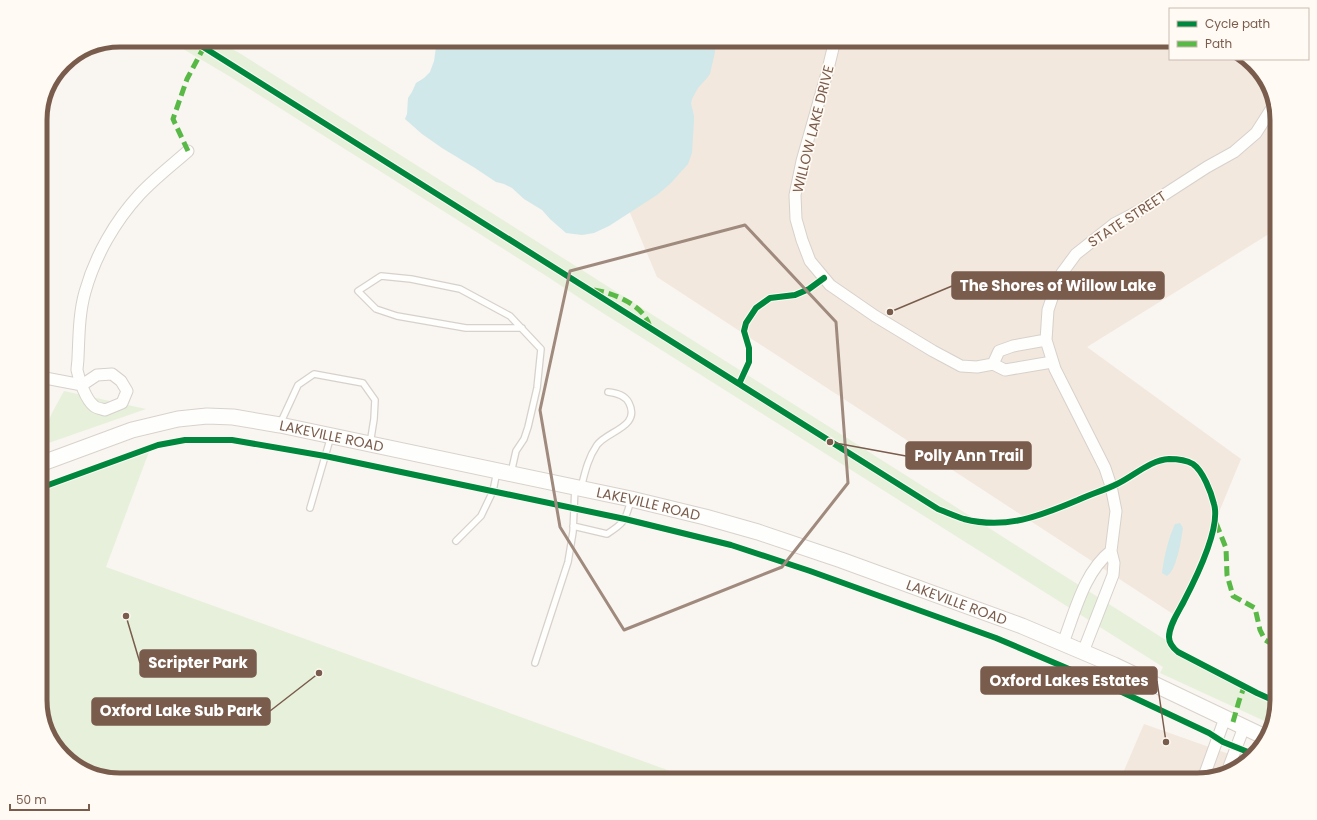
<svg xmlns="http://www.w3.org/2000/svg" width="1317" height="820" font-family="Poppins,sans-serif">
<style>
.residential{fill:#f2e8de}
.green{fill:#e7f0db}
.water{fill:#d0e8ea}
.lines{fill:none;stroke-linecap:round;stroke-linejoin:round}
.lane-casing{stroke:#d7d1cb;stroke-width:8}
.street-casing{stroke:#d7d1cb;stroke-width:13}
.secondary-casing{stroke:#d9d2cb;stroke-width:17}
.path{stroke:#dcd5d0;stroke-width:2;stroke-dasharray:1 3;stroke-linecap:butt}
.lane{stroke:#fefefd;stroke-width:5.5}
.street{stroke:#fefefd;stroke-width:11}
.secondary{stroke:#fefefd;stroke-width:15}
.quiet{stroke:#58b947;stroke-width:5;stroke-dasharray:10 5;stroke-linecap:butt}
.cycleway-casing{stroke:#fffaf3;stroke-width:8}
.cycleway{stroke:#00873e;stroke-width:6}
.marked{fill:none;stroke:#9f8a7d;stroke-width:3;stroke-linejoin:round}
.labels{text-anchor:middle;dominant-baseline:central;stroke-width:3.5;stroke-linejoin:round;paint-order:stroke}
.street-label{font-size:14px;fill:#7a5c4d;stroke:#fffaf3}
.rim{fill:none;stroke:#7a5c4d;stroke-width:5}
.leader{fill:none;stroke:#7a5c4d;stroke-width:1.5}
.callout-dot{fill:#7a5c4d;stroke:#fffaf3;stroke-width:1.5}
.callout{fill:#7a5c4d;stroke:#7a5c4d;stroke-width:1.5}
.callout-label{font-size:15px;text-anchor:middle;font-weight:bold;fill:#fff}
</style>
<rect width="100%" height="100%" fill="#f9f5f0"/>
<path class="residential" d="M542,40H1170V59H1246L1266,80L1277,115V229L1087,347L1241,459L1176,616L657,277L617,182Z
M1144,724L1246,760L1237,769L1198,780H1120Z"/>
<path class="green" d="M168,40H216L241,54L1172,644L1223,673L1277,701L1271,724L1160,673L1163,667L587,303L548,277L229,76Z
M64,391L146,409L40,446V443L52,413Z
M150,449L106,567L695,780H120L80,769L51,740L40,705V490Z"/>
<path class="water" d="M437,40H715V52L710,74L707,78L698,88L692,99L691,103L694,116V121L692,153L688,164L670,184L657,195L609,226L594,233L582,235L566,233L550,219L542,210L524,199L512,188L504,184L496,182L475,168L442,148L422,134L405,119L407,114L408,98L412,92L416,83L424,78L430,72L434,61Z
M1180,523L1183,528C1181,540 1177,570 1167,576L1162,573C1164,557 1168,539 1175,524Z"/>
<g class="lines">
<defs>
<path id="lane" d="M280,424L298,385L314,374L363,383L375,400L374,419L370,444
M511,473L516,451L524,439L528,427L537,388L541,349L510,316L460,289L411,279L381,276L358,291L376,309L397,316L466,328H522
M581,488C585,472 588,458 597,445C607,431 641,427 629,403C625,395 617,393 608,392
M310,508L331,436
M573,526L607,534C626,522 625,520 631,500
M456,541L481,516L493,491L497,471
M535,663L568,562L573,532L575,487"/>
<path id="street" d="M835,40L827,73L802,161L795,195L796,219L802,240L810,261L830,285L875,316L933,351L961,366L977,367L993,364L1005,370L1052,362
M993,364L999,351L1013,346L1046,340
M40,377L82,385L97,375L112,374L121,381L127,391L122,403L105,410C102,409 96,408 94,406C86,400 79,380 77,370C77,367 78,362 78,358C79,336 79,313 85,292C95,256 115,221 140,194C155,178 172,165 188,151
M1063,643C1075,612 1084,572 1111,551
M1083,652L1113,575L1114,563L1111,551L1116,511L1111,486L1105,468L1055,369L1046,340L1048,310L1054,292L1062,273L1076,254L1114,224L1139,211L1207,167L1234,152L1256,133L1272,108L1273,103
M1227,772L1244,727
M1203,779L1225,718"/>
<g id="secondary">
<path id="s1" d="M40,464L132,430L178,419L207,416L233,417L280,425L631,499L705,517L758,532L841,560L1022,626L1114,665L1267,738"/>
</g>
</defs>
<use href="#lane" class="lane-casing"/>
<use href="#street" class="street-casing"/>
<use href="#secondary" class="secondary-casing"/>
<path class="path" d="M40,520L44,505"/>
<use href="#lane" class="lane"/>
<use href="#street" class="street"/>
<use href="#secondary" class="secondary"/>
<path class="quiet" d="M188,151L173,119L187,79L204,47
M594,290C614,293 646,306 650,328
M1216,523L1226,548L1227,575L1233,596L1255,608L1260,630L1265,640L1277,647
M1233,722L1239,701L1244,687"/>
<defs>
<path id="cycleway" d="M192,40L938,509C946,512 955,516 964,519C1006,530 1040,516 1078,500C1091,494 1105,490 1117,484C1134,476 1150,460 1169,459C1177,459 1186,460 1193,464C1203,471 1211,492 1214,504C1221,528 1196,578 1184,601C1179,611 1169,625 1169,637C1169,644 1173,648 1178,652L1257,693L1277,702
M739,384L749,362V348L744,331L746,323L756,308L770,298L795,295L809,289L824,278
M40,488L158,445L185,440H232L325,456L625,519L731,545L810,571L996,638L1109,686L1209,733L1223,742L1253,754"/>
</defs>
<use href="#cycleway" class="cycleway-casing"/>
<use href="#cycleway" class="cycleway"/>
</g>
<path class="marked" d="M745,225L836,322L848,483L782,567L624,630L560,527L540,410L570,271Z"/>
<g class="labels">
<g class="street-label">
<text transform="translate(813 129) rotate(-76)">WILLOW LAKE DRIVE</text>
<text transform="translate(1127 219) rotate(-33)">STATE STREET</text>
<text stroke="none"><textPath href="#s1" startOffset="301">LAKEVILLE ROAD</textPath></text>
<text stroke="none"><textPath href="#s1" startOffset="625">LAKEVILLE ROAD</textPath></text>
<text stroke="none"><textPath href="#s1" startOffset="949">LAKEVILLE ROAD</textPath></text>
</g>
</g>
<path d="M0 0H1317V820H0ZM120 47H1197A73 73 0 0 1 1270 120V700A73 73 0 0 1 1197 773H120A73 73 0 0 1 47 700V120A73 73 0 0 1 120 47Z" fill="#fffaf3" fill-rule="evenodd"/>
<path class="rim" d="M120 47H1197A73 73 0 0 1 1270 120V700A73 73 0 0 1 1197 773H120A73 73 0 0 1 47 700V120A73 73 0 0 1 120 47Z"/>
<path class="leader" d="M890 312L952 286M830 442L906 456M126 616L140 663M1166 742L1157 681M319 673L270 711"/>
<g class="callout-dot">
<circle cx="890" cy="312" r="4"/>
<circle cx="830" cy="442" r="4"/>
<circle cx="126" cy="616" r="4"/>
<circle cx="1166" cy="742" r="4"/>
<circle cx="319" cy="673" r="4"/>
</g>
<g class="callout">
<rect x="952" y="272" width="212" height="27" rx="4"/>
<rect x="906" y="442" width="125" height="27" rx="4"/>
<rect x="140" y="650" width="116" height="27" rx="4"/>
<rect x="981" y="667" width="176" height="27" rx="4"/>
<rect x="92" y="698" width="178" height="27" rx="4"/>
</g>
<g class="callout-label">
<text x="1058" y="291">The Shores of Willow Lake</text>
<text x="969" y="461">Polly Ann Trail</text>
<text x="198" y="668">Scripter Park</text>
<text x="1069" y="686">Oxford Lakes Estates</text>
<text x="181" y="716">Oxford Lake Sub Park</text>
</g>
<rect x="1169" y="8" width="140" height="52" fill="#fffaf3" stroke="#cabbb1"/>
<rect x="1177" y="21" width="20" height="6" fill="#00873e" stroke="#cabbb1"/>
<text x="1205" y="28" font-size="12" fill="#7a5c4d">Cycle path</text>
<rect x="1177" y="41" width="20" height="6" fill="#58b947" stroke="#cabbb1"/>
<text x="1205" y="48" font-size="12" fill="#7a5c4d">Path</text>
<path d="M10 804v6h79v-6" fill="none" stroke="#7a5c4d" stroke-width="2"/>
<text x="16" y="804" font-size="12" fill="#7a5c4d" stroke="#fffaf3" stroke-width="3" paint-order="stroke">50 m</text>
</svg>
